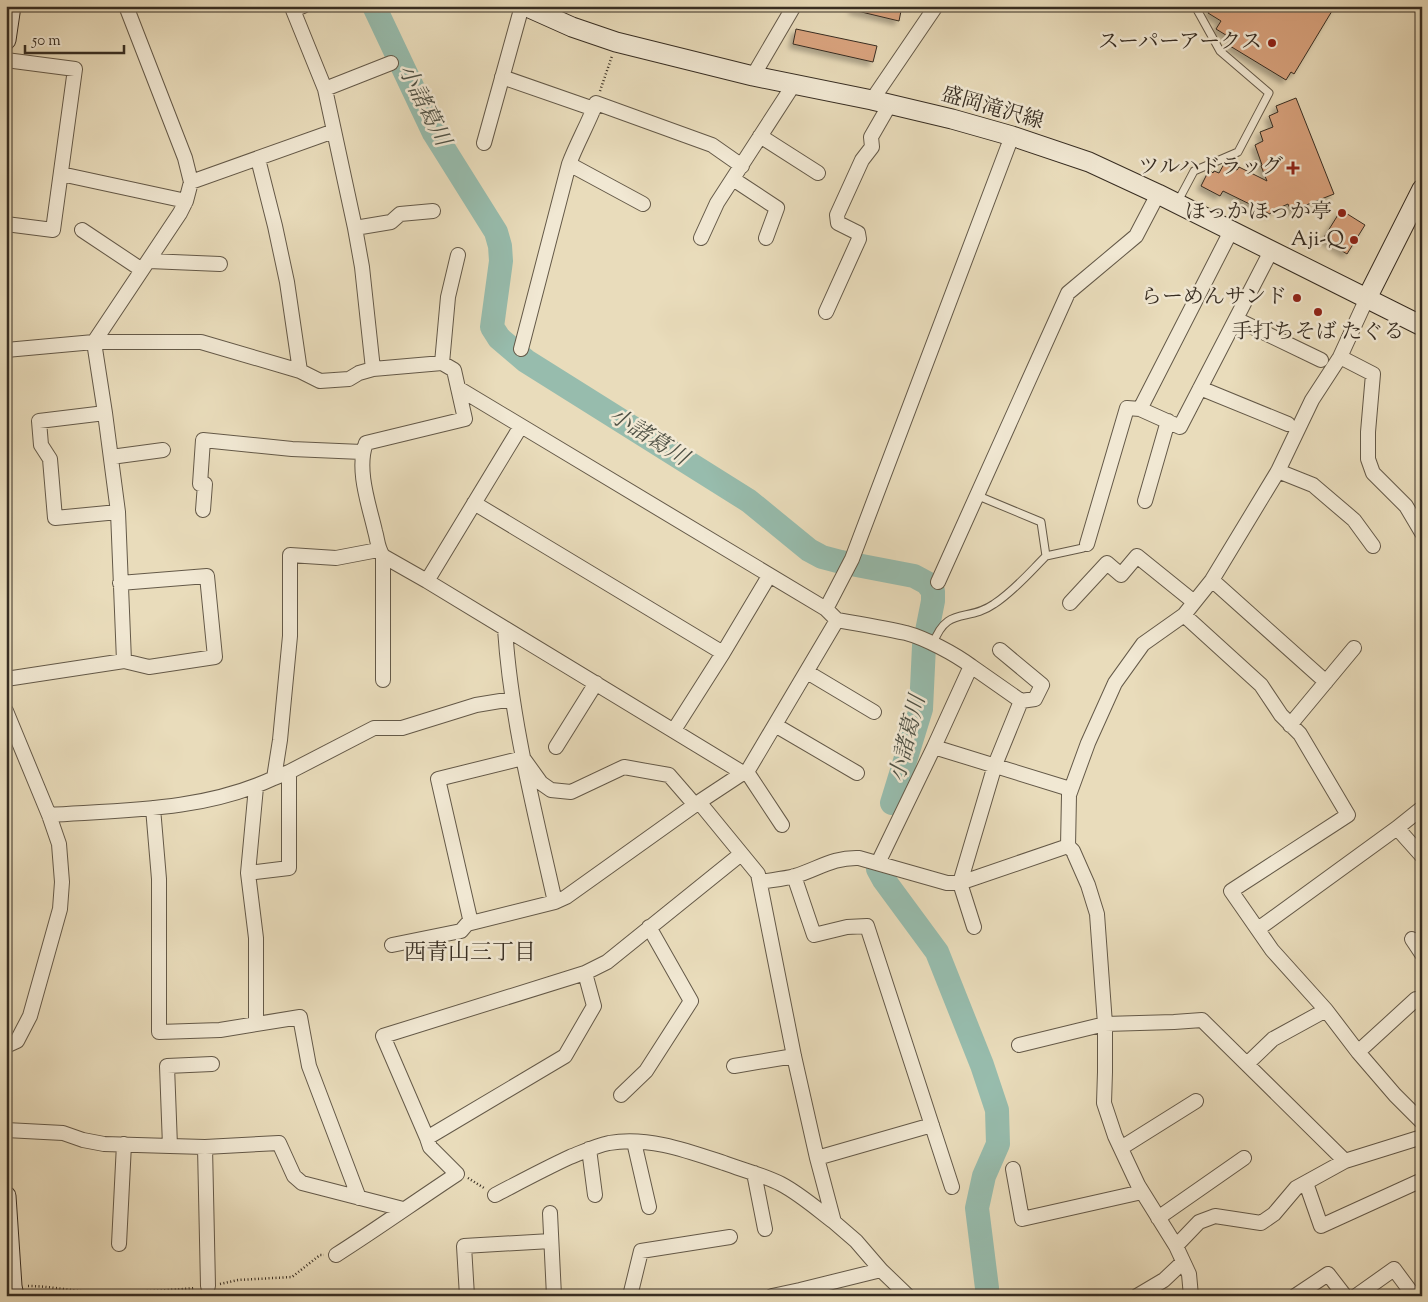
<svg xmlns="http://www.w3.org/2000/svg" width="1428" height="1302" font-family="'Sorts Mill Goudy','Noto Serif JP',serif">
<style>
.lines{fill:none;stroke-linecap:round;stroke-linejoin:round}
.river{stroke:#97bcad;stroke-width:24}
.building{fill:#d9a37e;stroke:#372d22;filter:url(#shadow)}
.lane-casing{stroke:#645948;stroke-width:9}
.street-casing{stroke:#645948;stroke-width:16}
.secondary-casing{stroke:#372d22;stroke-width:21}
.path{stroke:#372d22;stroke-width:2.5;stroke-dasharray:1 2.5;stroke-linecap:butt}
.lane{stroke:#f1e8d3;stroke-width:7}
.street{stroke:#f1e8d3;stroke-width:14}
.secondary{stroke:#f1e8d3;stroke-width:19}
.poi-dot{fill:#8f2418;stroke:#f1e8d3;stroke-width:2}
.labels{text-anchor:middle;dominant-baseline:central;stroke-width:5;stroke-linejoin:round;paint-order:stroke}
.poi-label{font-size:21px;fill:#372d22;stroke:#f1e8d3;text-anchor:end}
.street-label{font-size:21px;fill:#372d22;stroke:#f1e8d3}
.water-label{font-size:22px;font-style:italic;fill:#4f5145;stroke:#f1e8d3}
.neighbourhood-label{font-size:22px;fill:#372d22;stroke:#f1e8d3}
</style>
<defs>
<filter id="shadow"><feDropShadow dx="-4" dy="4" stdDeviation="2.5" flood-color="#0004"/></filter>
</defs>
<rect width="100%" height="100%" fill="#e9dcbb"/>
<filter id="stains"><feTurbulence type="fractalNoise" baseFrequency=".004" numOctaves="4"/><feColorMatrix values="0 0 0 0 .2 0 0 0 0 .09 0 0 0 0 .02 0 0 0 .5 -.17"/></filter>
<radialGradient id="worn" r=".72"><stop offset=".6" stop-color="#630" stop-opacity="0"/><stop offset="1" stop-color="#630" stop-opacity=".3"/></radialGradient>
<g class="lines">
<path class="river" d="M374,6L434,133L496,232L500,246L501,261L492,327L499,338L526,361L749,501L809,550L822,557L841,562L914,576L927,583L933,591V601L924,646L921,709L892,803
M878,869L884,880L937,952L982,1065L997,1110L998,1144L984,1176L977,1208L987,1288V1296"/>
</g>
<path class="building" d="M853,6H902L899,21L853,10Z
M1212,6H1335L1294,74L1291,72L1286,80L1230,46L1234,40L1216,29L1221,21L1208,13Z
M796,29L877,46L873,62L793,44Z
M1296,98L1334,194L1291,211L1288,204L1272,211L1270,214L1223,191L1220,196L1201,186L1207,174L1209,175L1211,171L1213,173L1214,171L1219,173L1224,164L1237,170L1239,167L1267,181L1261,166L1262,165L1255,145L1263,141L1260,132L1273,127L1269,116L1278,112L1276,106Z
M1341,210L1365,225L1347,254L1323,239Z"/>
<g class="lines">
<defs>
<path id="lane" d="M1177,203L1194,171L1238,152L1269,93L1220,51L1195,6
M1046,556L1083,548L1087,544
M933,644C947,605 967,623 994,604C1014,591 1030,572 1046,556L1041,522L976,495"/>
<path id="street" d="M303,6L293,10L325,89L355,228L362,267L373,369
M6,60L75,69L53,230L6,224
M753,76L794,6
M502,77L594,109
M325,89L391,63
M872,100L936,6
M760,136L818,173
M484,143L522,6
M258,159L275,226L287,282L300,371
M569,164L643,204
M61,174L186,201
M733,179L777,208L766,238
M191,182L334,131
M355,228L391,222L400,214L433,211
M82,230L142,270
M701,238L717,203L794,84
M149,261L220,264
M826,312L859,239L858,233L838,223L837,215L862,160L872,147L871,137L890,104
M1236,319L1321,360
M521,349L569,164C577,143 588,124 596,103L712,145L742,166
M6,350L94,342H201L300,371L320,381L349,379L359,373L373,369L442,363L454,370L465,419L366,443C356,469 369,505 375,531C378,541 377,547 383,556L427,581L743,773
M1340,357L1373,374L1368,432V459L1373,473L1406,506L1422,533
M442,363L448,297L458,255
M458,388L826,609L837,620L747,772L743,773L699,802L758,874L794,1056L817,1158L834,1222L856,1241L881,1270L908,1296
M1200,388L1288,424
M1140,409L1231,231
M105,413L39,421L41,445L50,459L55,518L118,512
M111,457L163,450
M1278,471L1313,485L1354,520L1373,546
M1145,501L1168,421
M474,503L723,653
M203,510L205,484H200L203,440L292,449L362,452
M1087,544L1127,408L1140,409L1180,427L1271,251
M383,556V680
M1212,580L1326,682
M427,581L521,426
M938,582L1068,293L1136,236L1158,194
M1070,603L1107,563L1121,575L1137,556L1194,602
M826,609L852,559L1012,136
M1184,615L1261,685L1281,715L1300,734L1348,815L1231,891L1272,950L1326,1010L1358,1052L1395,1095L1422,1122
M837,620C860,624 883,628 906,633C925,638 955,654 971,666L934,747L1070,789
M505,629C511,721 535,812 555,902
M124,661L118,512L105,413L94,342L180,213L186,201L191,182L185,158L126,6
M971,666L1021,701
M807,672L874,712
M6,679L124,661L149,667L215,657L207,576L120,583
M6,711L49,815L59,844L62,882L60,909L30,1016L17,1041L6,1046
M775,725L857,773
M1290,725L1354,648
M674,730L723,653L769,576
M556,747L596,683
M747,772L782,825
M274,778L289,772L374,728H402L476,705L512,699
M256,787L248,873L256,938V1024
M153,808L159,879V1032L220,1030L300,1017L309,1066L359,1198
M49,815C124,810 204,811 274,778L280,740L290,636V555L336,558L378,550
M1397,828L1422,808
M878,863L934,747
M248,873L289,868V772
M794,876L814,935L847,927L867,926L952,1187
M760,882C771,880 784,879 795,876C818,869 833,857 859,858L947,883H960L1068,846
M471,923L438,779L523,758L541,783L551,790L571,792L624,767L669,775L695,805
M974,927L960,883L995,765L1021,701L1035,699L1042,685L1000,650
M1258,929L1397,828L1422,856
M1412,939L1422,954
M392,945L461,931L467,924L555,902L566,897L699,802
M1019,1045L1105,1024L1174,1022L1202,1020L1345,1161
M1358,1052L1416,999
M212,1064L167,1066L170,1146L205,1147L279,1143L294,1176L302,1183L403,1209
M1247,1064L1273,1039L1326,1010
M734,1066L794,1056
M621,1095L646,1071L691,1001L649,927
M6,1130L63,1133L83,1140L104,1144L170,1146
M427,1138L383,1036L585,973
M634,1142L649,1207
M205,1147L208,1286
M1121,1148L1196,1101
M589,1149L595,1195
M817,1158L932,1125
M1013,1169L1022,1219L1142,1192
M754,1173L765,1229
M1306,1183L1321,1226L1422,1180
M495,1195C520,1182 544,1169 570,1157C583,1152 595,1146 609,1143C648,1136 688,1151 724,1163C743,1170 763,1175 781,1184C800,1194 817,1209 834,1222
M550,1213L554,1296
M1158,1218L1244,1158
M119,1244L124,1144
M1176,1246L1199,1222L1215,1216L1261,1223L1274,1214L1296,1188L1345,1161L1422,1137
M336,1255C377,1229 416,1201 457,1174L430,1147L427,1138L565,1056L594,1006L585,973L607,962L741,854
M467,1296L464,1246L551,1241
M630,1296L641,1251L730,1237
M772,1296L800,1290L881,1270
M1137,1296L1164,1280L1183,1262
M1191,1296L1189,1274L1176,1246L1138,1185L1115,1136L1104,1103L1105,1072V1024L1097,914L1088,885L1073,851L1068,846L1069,795L1088,743L1115,683L1143,644L1184,615L1212,580L1278,471L1312,400L1340,357L1367,298
M1295,1296L1328,1274L1345,1296
M1356,1296L1394,1269L1414,1296"/>
<path id="secondary" d="M525,6L572,27L616,42L753,76L872,100L952,119L1012,136L1089,162L1158,194L1422,326
M6,40L11,6
M1367,298L1422,189
M6,1196L12,1286L14,1296"/>
</defs>
<use href="#lane" class="lane-casing"/>
<use href="#street" class="street-casing"/>
<use href="#secondary" class="secondary-casing"/>
<path class="path" d="M600,91L612,56
M468,1178L484,1188
M220,1284L238,1280L292,1277L320,1255H324
M28,1286C52,1286 75,1292 98,1292C130,1292 163,1291 195,1288"/>
<use href="#lane" class="lane"/>
<use href="#street" class="street"/>
<use href="#secondary" class="secondary"/>
</g>
<g class="poi-dot">
<circle cx="1272" cy="43" r="5"/>
<path d="M1290.5 160.5h5v5h5v5h-5v5h-5v-5h-5v-5h5z"/>
<circle cx="1342" cy="213" r="5"/>
<circle cx="1354" cy="240" r="5"/>
<circle cx="1297" cy="298" r="5"/>
<circle cx="1318" cy="312" r="5"/>
</g>
<g class="labels">
<g class="poi-label">
<text x="1262" y="43">スーパーアークス</text>
<text x="1283" y="168">ツルハドラッグ</text>
<text x="1332" y="213">ほっかほっか亭</text>
<text x="1344" y="240">Aji-Q</text>
<text x="1287" y="298">らーめんサンド</text>
<text x="1318" y="333" text-anchor="middle">手打ちそば たぐる</text>
</g>
<g class="street-label">
<text transform="translate(992 109) rotate(16)">盛岡滝沢線</text>
</g>
<g class="water-label">
<text transform="translate(423 106) rotate(63)">小諸葛川</text>
<text transform="translate(648 438) rotate(32)">小諸葛川</text>
<text transform="translate(909 739) rotate(-76)">小諸葛川</text>
</g>
<g class="neighbourhood-label">
<text x="470" y="954">西青山三丁目</text>
</g>
</g>
<rect width="1428" height="1302" fill="none" stroke="#e9dcbb" stroke-width="25"/>
<rect x="8" y="8" width="1413" height="1287" fill="none" stroke="#372d22" stroke-width="2.5"/>
<rect x="12" y="12" width="1403" height="1277" fill="none" stroke="#372d22"/>
<path d="M25 45v8h99v-8" fill="none" stroke="#372d22" stroke-width="2.5"/>
<text x="32" y="45" font-size="15" fill="#372d22" stroke="#f1e8d3" stroke-width="4" paint-order="stroke">50 m</text>
<rect width="100%" height="100%" filter="url(#stains)"/>
<rect width="100%" height="100%" fill="url(#worn)"/>
</svg>
